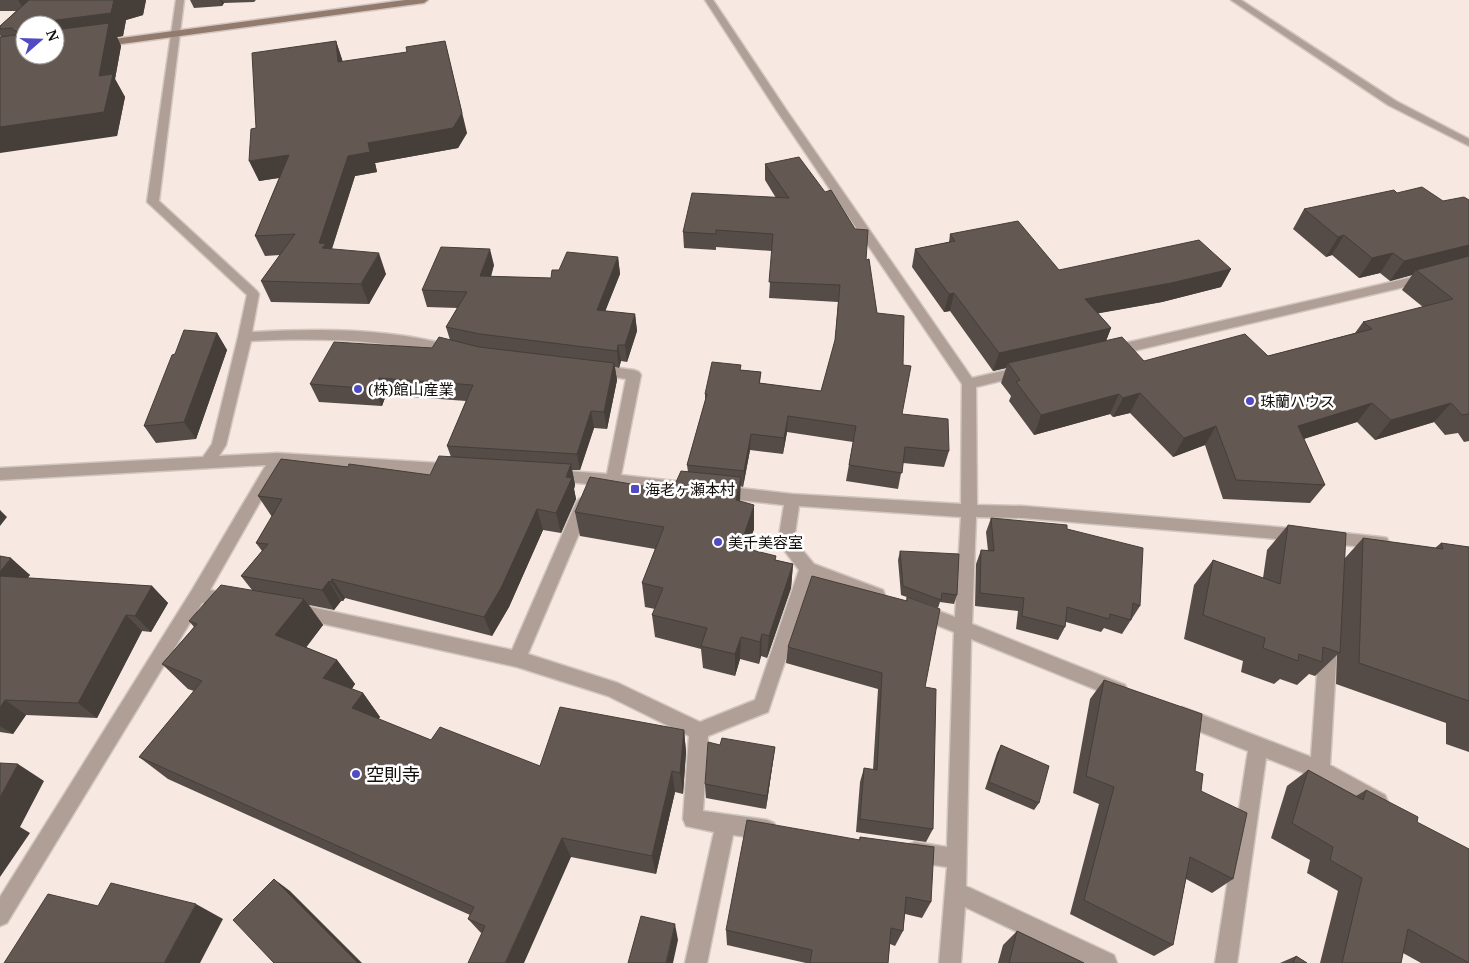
<svg xmlns="http://www.w3.org/2000/svg" width="1469" height="963" font-family="'Noto Serif','Noto Sans JP',serif">
<style>
.lines{fill:none;stroke-linecap:round;stroke-linejoin:round}
.street-casing{stroke:#d2c6c0;stroke-width:3}
.secondary-casing{stroke:#d2c6c0;stroke-width:3}
.street{fill:#b09f96;fill-rule:evenodd}
.secondary{fill:#927a6d;fill-rule:evenodd}
.wall{fill:#554c47}
.shaded-wall{fill:#453e39}
.building{fill:#635852;stroke:#453e39}
.poi-dot{fill:#504bc2;stroke:#fff;stroke-width:2}
.labels{text-anchor:middle;dominant-baseline:central;stroke-width:5;stroke-linejoin:round;paint-order:stroke}
.poi-label{font-size:15px;fill:#120e0b;stroke:#fff;text-anchor:start}
.near-poi-label{font-size:18px;fill:#120e0b;stroke:#fff;text-anchor:start}
</style>
<rect width="100%" height="100%" fill="#f7e9e2"/>
<g class="lines">
<defs>
<path id="street" d="M176,0H184L159,201L257,291L259,294L252,332C320,328 391,328 457,347L459,350L457,353L452,355C381,340 323,337 251,341L226,445L219,456L277,453L454,464L459,466L461,470L459,474L454,476L281,465L210,590L235,595L237,600L235,605L229,607L202,603L7,923L0,926V897L192,590L266,465L0,480V468L203,457L212,444L238,337L247,295L147,202Z
M705,0H713L787,111L972,378L1024,366L1029,368L1031,371L1029,374L976,387L977,505L1023,506L1301,529L1307,530L1309,535L1307,540L1301,541L1023,518L976,517L972,624L1125,685L1128,691L1125,697L1119,699L971,639L966,886L1114,955L1117,963H1082L965,907L961,963H939L947,867L915,862L908,859L905,852L908,845L915,842L947,847L954,632L914,616L912,611L914,606L920,604L955,617L961,517L799,506L794,540L814,564L883,590L885,595L883,600L877,602L813,578L768,712L708,736L703,811L767,820L774,823L777,830L774,837L767,840L733,835L707,963H685L714,832L686,826L683,819L689,736L608,696L517,667L297,618L291,616L289,611L291,606L297,604L512,650L576,503L579,499L584,497L589,499L592,503L528,654L618,683L700,722L755,700L799,570L778,542L784,505L721,498L716,496L713,492L716,488L721,486L792,494L961,504L962,384L777,111Z
M1231,0H1241L1396,101L1469,139V146L1388,105Z
M1426,274L1432,278L1430,281L1112,356L1107,354L1105,351L1107,348L1112,346Z
M596,365L634,370L639,372L641,375L621,475L693,483L698,485L701,489L698,493L693,495L549,480L547,476L549,472L554,470L607,474L626,379L591,373L589,370L591,367Z
M1326,531L1381,537L1387,538L1389,543L1387,548L1381,549L1326,543L1320,542L1318,537L1320,532Z
M1328,638L1334,641L1337,646L1330,765L1385,795L1388,802L1385,809L1378,812L1314,777L1266,758L1237,963H1215L1248,751L1176,722L1173,716L1176,710L1182,707L1311,757L1319,646L1322,641Z"/>
<path id="secondary" d="M405,0H428L424,3L99,47L94,44L99,41Z"/>
</defs>
<use href="#street" class="street-casing"/>
<use href="#secondary" class="secondary-casing"/>
<use href="#street" class="street"/>
<use href="#secondary" class="secondary"/>
</g>
<path class="wall" d="M0,0H146L143,15L126,20L123,36L117,37L121,46L115,79L125,97L117,136L1,37L0,35V26L16,11H0Z
M190,0H256L254,2L224,3L222,6L194,8Z
M336,41L343,62L467,133L458,148L375,163L377,172L355,176L332,249L386,274L369,304L271,302L261,281L280,255L265,256L255,236L279,178L259,181L256,128Z
M765,164L866,260L877,313L902,414L949,451L944,467L903,463L898,489L846,481L853,442L787,432L783,454L750,450L743,487L740,486V501L754,529L747,549L776,560L793,564L791,588L767,658L761,656L759,664L740,659L735,676L703,668L701,649L655,637L652,615L655,609L645,607L642,583L655,549L580,536L575,512L672,491L688,472L687,465L705,401V394L741,370L761,372L760,383L821,391L835,342L838,302L769,298L772,251L716,247V250L684,248L683,232L776,198L765,180Z
M1397,193L1443,201L1469,200V441L1464,442L1458,433L1445,435L1434,422L1375,440L1357,422L1304,439L1325,485L1310,503L1223,499L1205,445L1173,457L1130,413L1113,417L1110,414L1034,435L1009,401L1011,396L1001,383L1006,368L993,371L950,311L944,312L912,267L915,249L949,242L950,234L1059,270L1231,269L1221,287L1162,302L1098,313L1111,328L1106,341L1144,361L1268,356L1355,333L1363,322L1423,307L1402,290L1412,275L1390,281L1380,273L1359,278L1332,255L1326,257L1293,229L1304,209Z
M618,257L620,274L605,311L635,314L637,331L627,362L621,361L619,368L615,367L617,380L607,429L594,428L580,470H572L575,485L574,489L576,499L561,533L543,530L509,607L492,636L345,598L343,601H341L334,610L309,605L323,625L306,647L337,660L355,684L352,689L363,693L380,717L378,719L431,740L540,766L684,730L686,752L683,794L675,792L656,874L571,857L481,933L468,919L470,915L168,779L139,757L194,691L188,689L162,664L194,627L189,621L252,590L241,576L262,551L256,543L272,517L258,496L348,467L430,475L451,457L447,446L466,401L386,395L382,406L319,402L310,384L432,348L450,340L446,327L457,308L427,307L422,290L494,265L491,277L551,278L559,270Z
M217,333L227,350L196,439L156,443L144,426L175,354Z
M991,518L1067,529L1140,606L1122,634L1104,628L1101,632L1066,622L1065,627L1058,640L1016,629L1018,611L975,606L976,564L981,550L988,551L986,532Z
M1288,525L1345,558L1363,538L1435,548L1441,543L1469,547V752L1446,744V723L1336,684L1337,655L1315,676L1309,674L1297,685L1280,679L1274,684L1241,672L1243,661L1184,639L1194,585L1213,560L1263,578L1267,550Z
M900,551L957,595L954,604L940,602L938,608L901,595L898,560Z
M0,556L30,575L27,578L152,586L168,603L151,632L142,631L97,718L26,715L13,734L0,732Z
M907,597L925,687L933,829L926,842L856,832L860,782L864,768L873,770L878,689L786,663L788,647L906,601Z
M1104,680L1195,771L1201,791L1233,879L1212,893L1186,879L1173,945L1154,956L1070,914L1099,804L1073,793L1090,699Z
M720,745L775,747L773,761L766,809L706,798L705,784Z
M1001,745L1039,803L1034,810L985,789L997,753Z
M1308,770L1356,796L1366,790L1417,822L1469,963H1421L1403,953L1401,963H1320L1338,891L1307,873L1310,860L1271,838L1287,786Z
M860,837L931,902L922,918L905,914L903,931L895,946L890,944L888,963H806L727,945L726,930L859,840Z
M1017,931L1084,963H998L1003,945Z
M1296,956L1307,963H1280Z"/>
<path class="shaded-wall" d="M18,0H33L25,11Z
M114,0H146L143,15L126,20L123,36L117,37L121,46L115,79L125,97L117,136L0,153V127L55,45V25H40V24L41,22Z
M220,0H222L224,3L222,6Z
M336,41L342,60L345,82L338,62Z
M445,41L467,133L458,148L375,163L377,172L355,176L330,254L334,264L319,243L348,156L368,143Z
M289,155L297,175L259,181L249,161Z
M1344,235L1332,255L1326,257L1338,237Z
M1469,245V261L1416,270L1412,275L1390,281L1404,261Z
M490,249L494,265L485,293L480,276Z
M379,253L386,274L369,304L361,284Z
M1393,253L1380,273L1359,278L1372,258Z
M618,257L620,274L599,327L597,310Z
M1231,269L1221,287L1162,302L1078,317L1085,299Z
M954,293L950,311L944,312L949,294Z
M635,314L637,331L627,362L625,345Z
M1111,328L1104,346L1008,363L1006,368L993,371L999,353Z
M217,333L227,350L196,439L184,422Z
M618,345L621,361L619,368L617,351Z
M614,363L617,380L607,429L604,412Z
M379,378L386,395L382,406L374,389Z
M1140,393L1130,413L1113,417L1123,398Z
M1119,394L1110,414L1034,435L1041,415Z
M1372,403L1357,422L1284,445L1298,426Z
M1451,403L1434,422L1375,440L1391,420Z
M591,411L594,428L580,470L577,454Z
M788,416L787,432L783,454L784,438Z
M1216,426L1205,445L1173,457L1184,438Z
M751,434L750,450L743,487L744,471Z
M571,464L575,485L574,489L576,499L561,533L556,513Z
M741,477L740,502L736,500Z
M754,505V529L740,571V547Z
M537,509L543,530L509,607L492,636L484,617Z
M0,510L7,517L0,526Z
M11,558L30,575L16,593L0,579V572Z
M793,564L791,588L767,658L769,636Z
M332,579L345,598L343,601L331,582Z
M329,581L341,601L334,610L322,590Z
M152,586L168,603L151,632L135,616Z
M304,599L323,625L296,661L275,635Z
M126,615L142,631L97,718L78,703Z
M762,634L761,656L759,664L760,642Z
M741,637L740,659L735,676V654Z
M337,660L355,684L342,702L323,678Z
M363,693L380,717L370,732L352,708Z
M5,700L26,715L13,734L0,726V708Z
M684,730L686,752L683,794L680,773Z
M775,747L773,761L766,809L767,796Z
M18,764L44,781L20,827L30,833L0,877V797Z
M672,771L675,792L656,874L652,856Z
M562,838L571,857L524,963H505Z
M274,879L290,891L362,963H358Z
M196,904L223,919L200,963H164Z
M675,924L678,940L673,963H666Z"/>
<path class="building" d="M29,0H114L111,13L41,22L40,25H25V55H55V30L109,23L99,76L113,74L104,112L0,127V37L15,35L18,32L13,30L12,28L0,29V26Z
M336,41L338,62L407,52L406,47L445,41L462,113L453,128L368,143L370,152L348,156L319,243L326,244L322,248L379,253L361,284L261,281L295,234L255,236L289,155L249,161L251,129L256,128L252,53Z
M799,157L825,192L831,190L855,229L868,230L866,260L869,259L877,313L904,316L903,365L911,366L902,414L948,419L949,451L905,447L902,473L849,465L856,426L788,416L784,438L751,434L744,471L687,465L707,394H705L712,362L741,365L740,370L761,372L759,383L821,391L835,340L840,285L769,282L773,234L716,230V234L683,232L692,193L789,198L765,164Z
M1422,187L1443,201L1464,197L1469,200V245L1404,261L1393,253L1372,258L1344,235L1338,237L1304,209L1394,190L1397,193Z
M1018,221L1059,270L1199,240L1231,269L1171,283L1085,299L1111,328L999,353L954,293L949,294L915,249L955,241L950,234Z
M441,247L490,249L480,276L551,278L552,270H559L567,252L618,257L597,310L635,314L625,345H618L617,351L480,334L446,327L467,292L422,290Z
M1469,256V414L1462,415L1451,403L1391,420L1372,403L1298,426L1325,485L1236,480L1216,426L1184,438L1140,393L1123,398L1119,394L1041,415L1016,382L1020,380L1008,363L1122,337L1144,361L1245,334L1268,356L1372,329L1363,322L1453,299L1416,270Z
M184,330L217,333L184,422L144,426L172,355L175,354Z
M439,337L479,347L614,363L604,412L591,411L577,454L447,446L473,385L379,378L374,389L310,384L334,342L432,348Z
M439,456L571,464L566,477L572,478L556,513L537,509L501,588L484,617L332,579L331,582L329,581L322,590L241,576L268,544L256,543L282,499L258,496L281,459L348,467L349,464L430,475Z
M681,471L741,477L736,500L754,505L740,547L776,556L775,560L793,564L769,636L762,634L760,642L741,637L735,654L701,646L707,628L652,615L663,588L642,583L664,527L575,512L590,477L672,491Z
M991,518L1067,525V529L1143,548L1140,606L1133,603L1131,620L1110,614L1109,619L1067,607L1065,627L1022,616L1024,598L980,593L981,550L994,551Z
M1288,525L1346,533L1340,653L1323,647L1322,662L1299,654L1298,661L1263,648L1265,638L1203,615L1213,560L1280,584Z
M1363,538L1443,549L1441,543L1469,547V701L1359,663Z
M900,551L959,554L957,595L942,593L941,600L903,586Z
M0,556L11,558L0,572Z
M0,576L152,586L135,616L126,615L78,703L5,700L0,708Z
M812,576L907,601V597L940,609L925,687L936,689L933,829L860,819L864,768L877,770L882,673L788,647Z
M221,585L304,599L275,635L337,660L323,678L363,693L352,708L431,740L440,727L540,766L560,707L684,730L680,773L672,771L652,856L562,838L505,963H468L485,926L468,919L474,907L139,757L202,681L162,664L197,624L189,621Z
M1104,680L1202,714L1195,771L1203,774L1201,791L1247,813L1233,879L1190,857L1173,945L1084,900L1114,787L1086,776Z
M722,738L775,747L767,796L705,784L708,742L720,745Z
M1001,745L1049,766L1039,803L989,782Z
M0,763L18,764L0,797Z
M1308,770L1363,800L1366,790L1418,817L1417,822L1469,849V963L1408,929L1401,963H1342L1362,878L1330,860L1333,847L1292,823Z
M747,820L860,840V837L934,847L931,902L906,897L903,931L891,928L888,963H810L812,950L726,930Z
M274,879L358,963H274L233,920Z
M111,883L196,904L164,963H4L48,894L98,906Z
M641,916L675,924L666,963H628Z
M1017,931L1084,963H1009Z
M1296,956L1307,963H1293Z"/>
<g class="poi-dot">
<circle cx="358" cy="389" r="5"/>
<circle cx="1250" cy="401" r="5"/>
<rect x="630" y="484" width="10" height="10" rx="2.5"/>
<circle cx="718" cy="542" r="5"/>
<circle cx="356" cy="774" r="5"/>
</g>
<g class="labels">
<g class="poi-label">
<text x="368" y="389">(株)館山産業</text>
<text x="1260" y="401">珠蘭ハウス</text>
<text x="645" y="489">海老ヶ瀬本村</text>
<text x="728" y="542">美千美容室</text>
</g>
<g class="near-poi-label">
<text x="366" y="774">空則寺</text>
</g>
</g>
<g transform="translate(40 40) rotate(70)"><circle r="24" fill="#ffffff" stroke="#a09f9d"/>
<path d="M0-4L9 19L0 12L-9 19Z" fill="#504bc2"/>
<text y="-8" font-size="14" font-weight="bold" text-anchor="middle" fill="#120e0b">N</text>
</g>
</svg>
